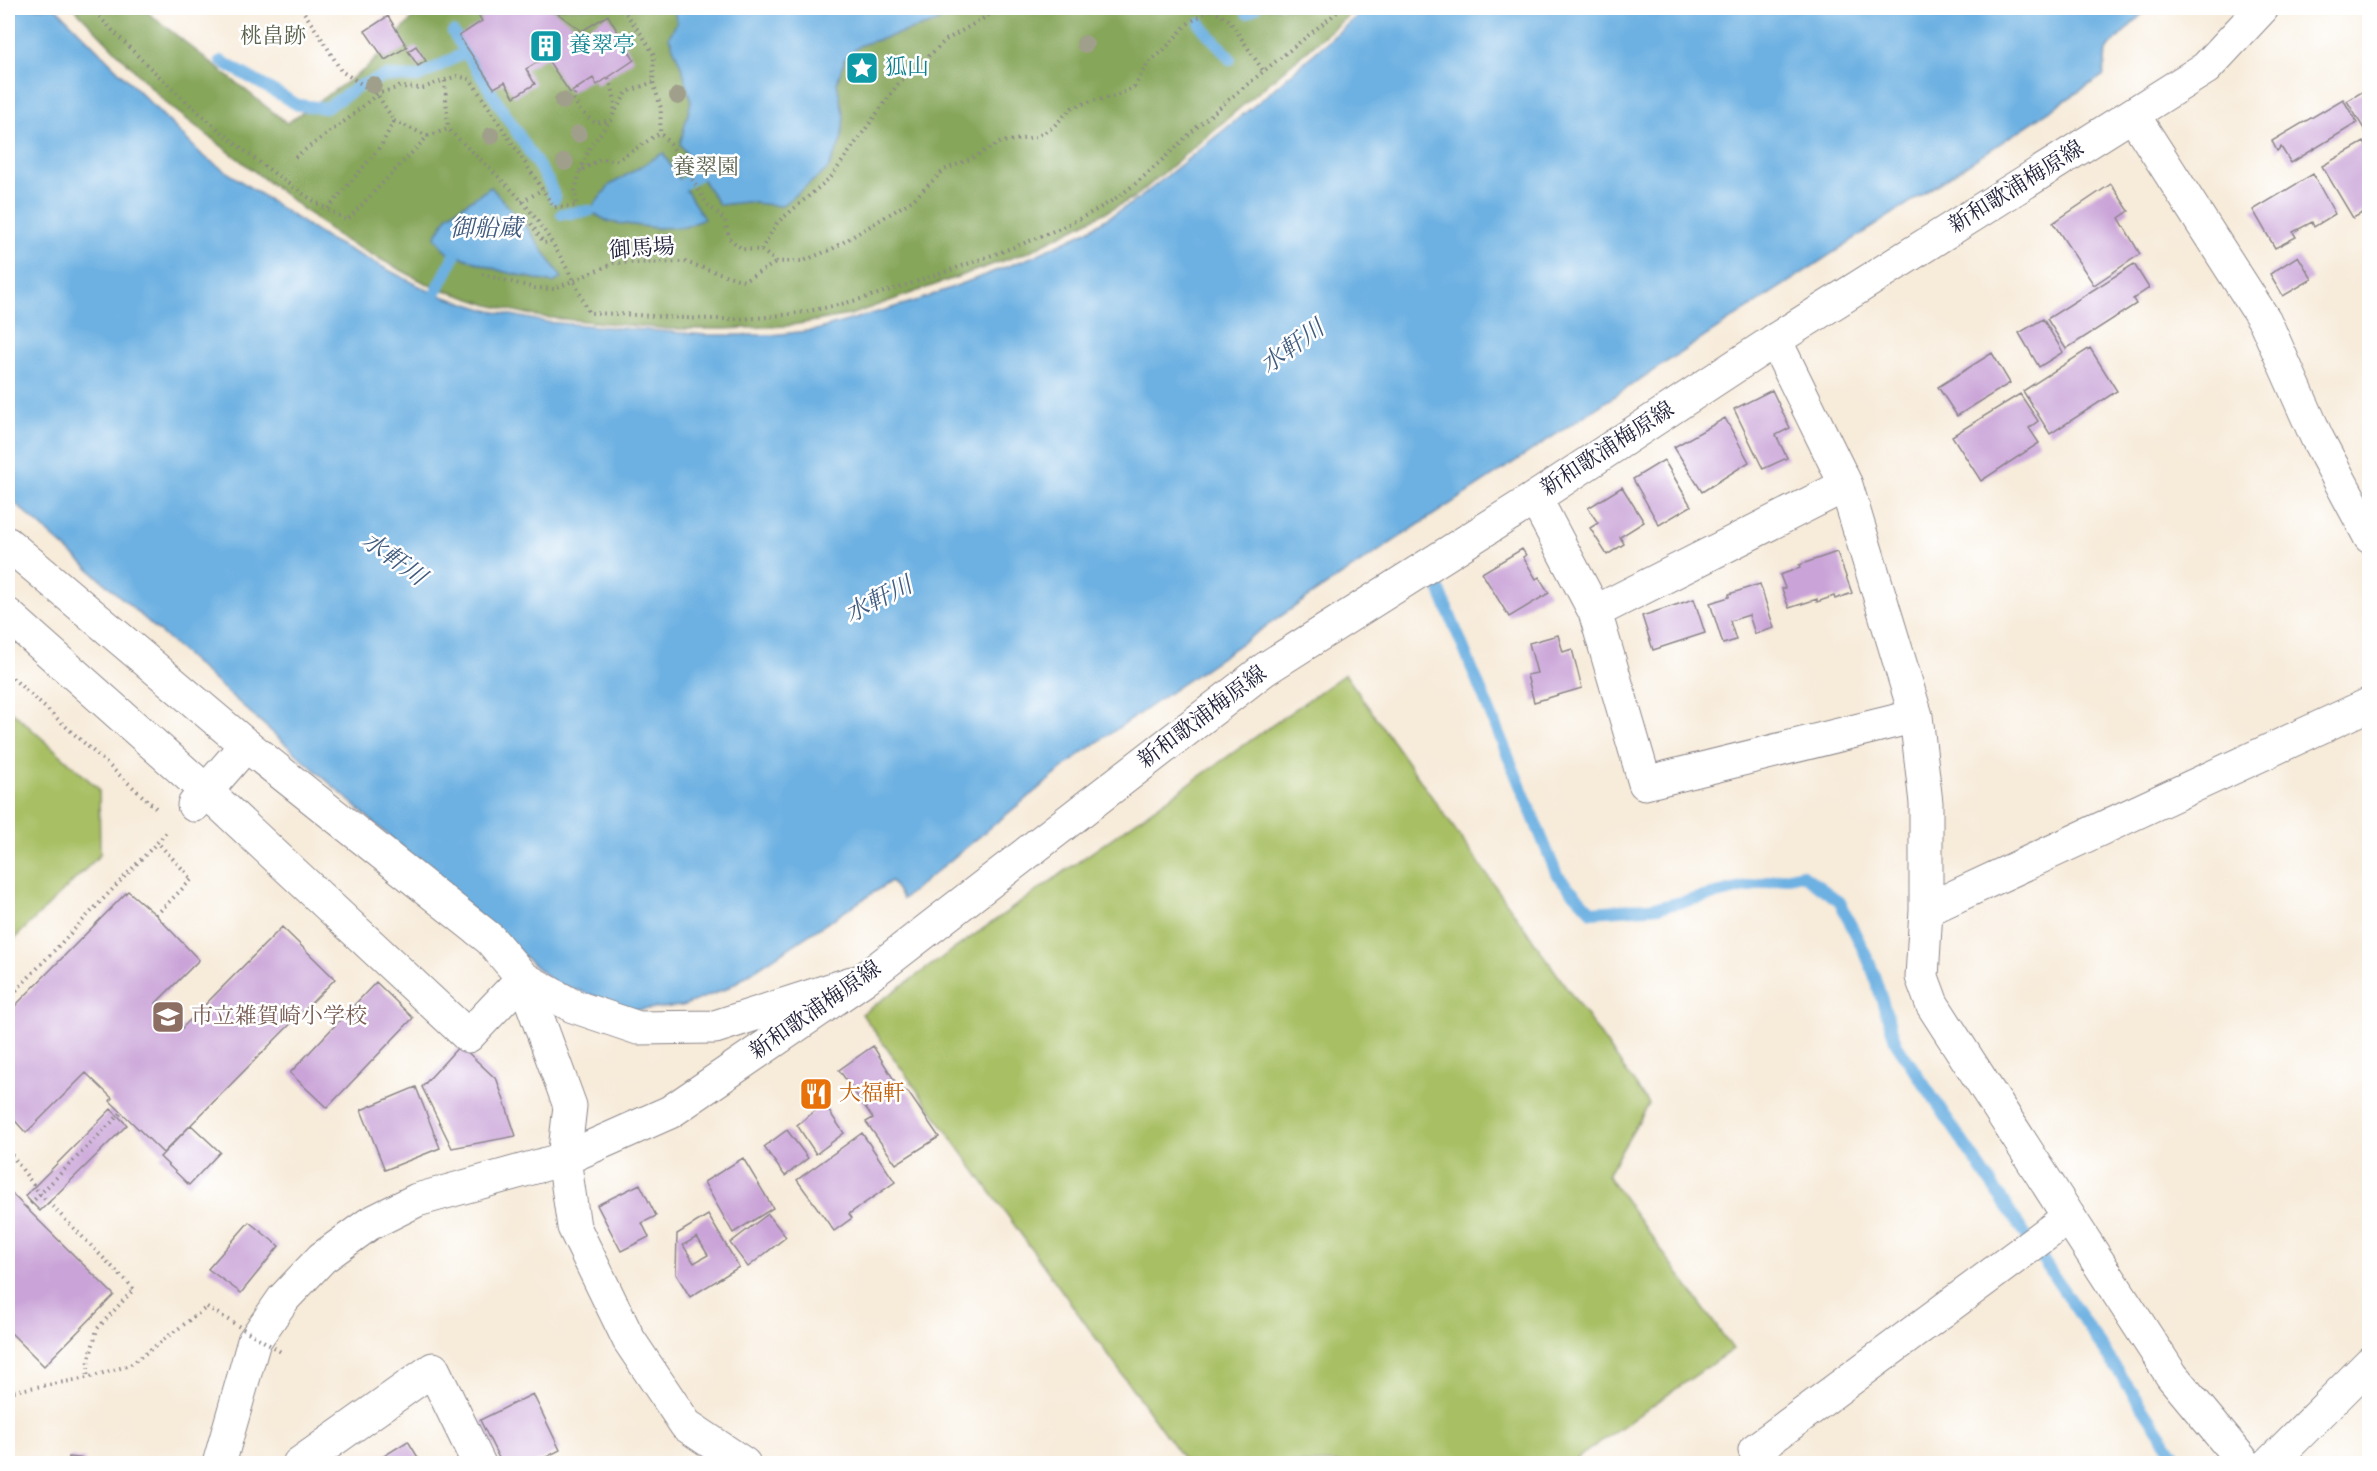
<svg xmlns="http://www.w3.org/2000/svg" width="2377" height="1471" font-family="Vollkorn,'Noto Serif JP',serif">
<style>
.green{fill:#a8bf64;stroke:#657050;stroke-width:1.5}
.forest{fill:#86a65a;stroke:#54644a;stroke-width:1.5}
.water{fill:#6db1e2;stroke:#486a8e;stroke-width:1.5}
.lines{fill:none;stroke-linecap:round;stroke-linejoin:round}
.stream{stroke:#6db1e2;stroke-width:12}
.building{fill:#caa4d8;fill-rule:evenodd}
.minor-casing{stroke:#8c868a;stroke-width:35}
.tertiary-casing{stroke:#8c868a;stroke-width:35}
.primary-casing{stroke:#8c868a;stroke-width:35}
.path{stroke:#8c868a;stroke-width:4;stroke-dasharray:1.5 4.5;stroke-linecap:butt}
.minor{stroke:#fff;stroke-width:33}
.tertiary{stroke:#fff;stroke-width:33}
.primary{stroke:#fff;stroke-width:33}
.path-bridge{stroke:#8c868a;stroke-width:4;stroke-dasharray:1.5 4.5;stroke-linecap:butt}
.tree{fill:#a09f8b}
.labels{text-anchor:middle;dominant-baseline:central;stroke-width:5;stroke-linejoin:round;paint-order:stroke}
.park-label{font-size:22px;fill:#58614b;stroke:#fff}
.culture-label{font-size:22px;fill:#0d838f;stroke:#fff;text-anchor:start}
.street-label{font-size:22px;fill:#22223b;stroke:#fff}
.education-label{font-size:22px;fill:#785e54;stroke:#fff;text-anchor:start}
.food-label{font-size:22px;fill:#c56008;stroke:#fff;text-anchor:start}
.water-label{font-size:24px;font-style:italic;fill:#405b7e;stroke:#fff}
</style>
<rect width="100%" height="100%" fill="#fff"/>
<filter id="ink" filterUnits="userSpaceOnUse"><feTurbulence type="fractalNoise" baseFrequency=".0167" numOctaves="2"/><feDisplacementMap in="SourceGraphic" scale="12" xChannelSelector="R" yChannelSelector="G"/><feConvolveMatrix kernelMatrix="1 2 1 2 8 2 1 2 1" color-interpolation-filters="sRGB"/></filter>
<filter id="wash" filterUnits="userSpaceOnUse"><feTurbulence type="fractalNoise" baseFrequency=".008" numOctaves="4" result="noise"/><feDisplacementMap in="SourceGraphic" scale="24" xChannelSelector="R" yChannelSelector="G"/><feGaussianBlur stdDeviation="1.35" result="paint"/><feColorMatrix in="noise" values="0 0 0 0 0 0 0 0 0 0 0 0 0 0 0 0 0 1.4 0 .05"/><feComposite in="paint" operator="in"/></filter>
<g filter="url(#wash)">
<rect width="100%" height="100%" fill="#f7ebd9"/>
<path class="green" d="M1345,674L1649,1104L1607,1175L1733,1349L1570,1463H1186L862,1014Z
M8,708L99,789L100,855L8,945Z"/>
<path class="forest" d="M74,8H142L287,123L368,67L422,8H1357L1135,197L1028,252L850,315L787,326L726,329H669L541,317L489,305L429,285L342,239L167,104Z"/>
<path class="water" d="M8,8H56L203,156L326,238L435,294L491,311L546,322L707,335H772L816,330L919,300L1032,257L1085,232L1137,200L1261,100L1366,8H2148L2106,50L2104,75L1316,592L1082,753L903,899L891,881L726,989L682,1006L635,1010L553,982L8,497Z
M673,8H953L937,22L861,45L845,58L837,83L844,118L841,141L828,169L781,206L746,202L719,205L680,144L691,102L683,71L669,37L677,22Z
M663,153L704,219L685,227L657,228L609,222L589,211L610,185Z
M491,187L528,229L562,278L553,283L501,271L447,252L435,237L448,215Z"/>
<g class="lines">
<path class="stream" d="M1247,13L1255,8
M1200,24C1209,37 1221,46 1230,59
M453,32L548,181L555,198
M221,61L298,105L326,108L361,85L385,76L418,77L466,52
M683,184L698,175
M562,214L589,211
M435,294L455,255
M1440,591L1557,875L1592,912L1660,907L1802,874L1840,902L1871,966L1896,1043L2181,1464"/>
</g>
<g id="blocks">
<path class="building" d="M474,8H550L582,31L608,15L634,60L597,85L593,78L570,93L546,57L526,69L535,84L514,97L505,82L494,88L459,36L482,21Z
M388,16L407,47L385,60L365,31Z
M416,46L426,61L418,66L408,51Z
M2370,87V139L2347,101Z
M2343,99L2357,123L2291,163L2281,147L2277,151L2272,141Z
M2364,142L2370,152V209L2353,218L2322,166Z
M2313,174L2335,214L2314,227L2312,222L2293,232L2296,237L2275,248L2253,210Z
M2111,184L2129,211L2119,218L2140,254L2094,285L2053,223Z
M2298,256L2312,279L2283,296L2270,274Z
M2134,264L2149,288L2133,299L2136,304L2066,349L2047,319Z
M2043,319L2063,352L2039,367L2019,333Z
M2090,348L2117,391L2050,434L2023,391Z
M1992,353L2010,383L1957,416L1938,387Z
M1772,390L1790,428L1776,435L1787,458L1763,469L1734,409Z
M2020,394L2038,421L2029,428L2039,443L1981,481L1952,436Z
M1725,418L1749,462L1702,492L1674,447Z
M1664,460L1691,506L1659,525L1633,479Z
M1622,487L1644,522L1620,537L1624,544L1607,555L1590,528L1598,523L1588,508Z
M1522,549L1526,555L1523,557L1536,579L1539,577L1549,593L1509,617L1482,573Z
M1837,552L1852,593L1835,599L1834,596L1817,602V599L1789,608L1782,589L1785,588L1780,575L1800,568L1799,565Z
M1760,584L1774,628L1755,634L1749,615L1730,621L1736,640L1723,644L1710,603L1729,597V594Z
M1694,599L1705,633L1653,650L1642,616Z
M1558,635L1563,652L1572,649L1582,688L1534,702L1527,675L1537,673L1529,643Z
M128,891L156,915L199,960L156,1003L182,1028L282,927L335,979L163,1153L110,1101L112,1098L86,1073L26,1133L8,1113V1013Z
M376,982L413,1018L327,1108L290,1073Z
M460,1045L497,1080L516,1136L452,1148L422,1087Z
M873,1046L899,1088L908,1092L939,1137L896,1164L866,1122L873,1118L839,1070Z
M416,1087L440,1148L385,1170L361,1110Z
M824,1104L844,1133L816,1154L797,1125Z
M111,1109L127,1125L40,1211L25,1196Z
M191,1125L220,1152L189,1185L160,1157Z
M787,1130L808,1158L785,1176L764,1147Z
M862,1133L895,1182L849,1214L852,1218L834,1231L797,1180Z
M743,1158L773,1208L733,1233L704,1182Z
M640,1184L656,1216L642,1223L649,1237L621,1251L597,1205Z
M8,1190L114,1295L44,1366L8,1330Z
M768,1214L786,1237L748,1267L730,1243Z
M708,1215L739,1267L690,1297L676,1274L677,1234ZM697,1237L708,1255L694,1263L683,1245Z
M249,1222L279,1246L241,1293L208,1269Z
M533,1394L560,1450L533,1464H502L480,1420Z
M408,1441L422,1464H371Z
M69,1457L85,1459L84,1464H68Z"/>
</g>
</g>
<g filter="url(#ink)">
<use href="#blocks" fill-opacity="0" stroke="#8c868a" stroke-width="1.5"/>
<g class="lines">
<defs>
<path id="minor" d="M2133,115L2265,321L2317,438L2370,537
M1846,485L1916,716L1926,803V910L1922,977L1932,1004L2069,1217
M1535,498L1595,612L1645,783L1916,716
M1595,612L1846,485L1775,340
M8,615L206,791L468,1036L523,978
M194,805L246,745
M1926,910L2370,704
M299,1464L433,1369L479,1464
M1765,1464L1755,1450L2069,1217L2172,1376L2245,1464
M2269,1464L2370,1363"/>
<path id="tertiary" d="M8,544L246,745L490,939L523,978L570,1106L564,1159L574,1227L629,1340L686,1425L744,1464
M523,978L573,1006L638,1028L715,1027L852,983"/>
<path id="primary" d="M219,1464L254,1341L284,1298L322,1258L369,1224L417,1200L564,1159L670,1112L864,979L1265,669L1535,498L1775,340L2206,68L2262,8"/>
</defs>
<use href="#minor" class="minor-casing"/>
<use href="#tertiary" class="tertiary-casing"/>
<use href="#primary" class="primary-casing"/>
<path class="path" d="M91,8C145,65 200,117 263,165C290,185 317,205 347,220L428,136L448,129C473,153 499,176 522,201C550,234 571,274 589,313C651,314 714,324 775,316C839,309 899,288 959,267C1010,249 1067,229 1113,200C1147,178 1175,146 1205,120C1250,81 1297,45 1342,8
M301,8L326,45L341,71L377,94L394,121L381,146L327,210
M448,8V10
M615,8L626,14L642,35L654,55L653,82L661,108L660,133L672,146L707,204L725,220L729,238L742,249L761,250L777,262L803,261L832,249L913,200L944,170L972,158L1001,142L1036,137L1052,128L1072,108L1091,101L1116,96L1134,87L1148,63L1164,50L1187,24L1213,8
M162,9L164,8
M1212,10L1229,20L1264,72
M445,81L448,129
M577,88L573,98L580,110L595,123L611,120C618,105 614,92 608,77
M616,110L627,92L653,82
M394,121L428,136
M295,157L349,118L377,94L399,87L423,88L457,76L470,79L554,207L576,206L575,191L580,171L600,159L618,160L660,133
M580,171L590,147L610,121
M522,202L543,189
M526,223L530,222L544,243L550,242
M761,250L777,223L831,177L898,84L946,40L1001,8
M482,274L535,288L554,289L614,263L685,262L744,281L777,262
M8,674L158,810
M156,915L192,879L157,842
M8,999L169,830
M8,1150L40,1194L134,1289L97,1329L89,1360L87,1378
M26,1208L122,1112
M8,1392L87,1378L130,1365L207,1307"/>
<use href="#minor" class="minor"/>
<use href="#tertiary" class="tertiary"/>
<use href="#primary" class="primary"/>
<path class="path-bridge" d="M207,1307L281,1352"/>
</g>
<g class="tree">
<circle cx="1085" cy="44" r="9"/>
<circle cx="373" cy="85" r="9"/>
<circle cx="678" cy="96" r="9"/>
<circle cx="563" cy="101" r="9"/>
<circle cx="578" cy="134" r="9"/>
<circle cx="491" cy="136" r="9"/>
<circle cx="565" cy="162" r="9"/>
</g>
</g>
<defs>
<symbol id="building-square" viewBox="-11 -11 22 22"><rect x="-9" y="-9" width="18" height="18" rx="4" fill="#0f9aa8" stroke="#fff"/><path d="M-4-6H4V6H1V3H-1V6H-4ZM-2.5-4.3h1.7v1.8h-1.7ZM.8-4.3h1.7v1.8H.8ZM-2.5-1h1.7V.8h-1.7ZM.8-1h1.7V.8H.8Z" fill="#fff"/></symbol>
<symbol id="sight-square" viewBox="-11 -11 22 22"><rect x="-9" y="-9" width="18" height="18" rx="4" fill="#0f9aa8" stroke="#fff"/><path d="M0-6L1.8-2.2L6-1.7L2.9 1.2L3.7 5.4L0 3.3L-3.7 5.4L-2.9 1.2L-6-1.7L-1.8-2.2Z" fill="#fff"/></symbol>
<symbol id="school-square" viewBox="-11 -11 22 22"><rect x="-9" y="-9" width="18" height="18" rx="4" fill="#8d6e63" stroke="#fff"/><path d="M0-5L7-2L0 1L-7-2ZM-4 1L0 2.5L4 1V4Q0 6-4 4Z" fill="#fff"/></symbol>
<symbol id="restaurant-square" viewBox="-11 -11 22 22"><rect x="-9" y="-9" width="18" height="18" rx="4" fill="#e8710a" stroke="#fff"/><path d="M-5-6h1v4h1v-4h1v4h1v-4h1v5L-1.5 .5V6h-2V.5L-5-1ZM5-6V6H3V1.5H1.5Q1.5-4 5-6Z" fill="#fff"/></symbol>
</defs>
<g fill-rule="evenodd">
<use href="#building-square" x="527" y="27" width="38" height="38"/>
<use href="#sight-square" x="843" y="49" width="38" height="38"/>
<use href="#school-square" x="149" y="998" width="38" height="38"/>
<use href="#restaurant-square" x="797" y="1075" width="38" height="38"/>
</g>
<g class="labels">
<g class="park-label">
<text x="273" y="37">桃畠跡</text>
<text x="706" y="168">養翠園</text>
</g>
<g class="culture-label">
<text x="569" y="46">養翠亭</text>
<text x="885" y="68">狐山</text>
</g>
<g class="street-label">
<text transform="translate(2017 188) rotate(-32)">新和歌浦梅原線</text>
<text transform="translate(642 250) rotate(-4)">御馬場</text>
<text transform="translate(1608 450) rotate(-33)">新和歌浦梅原線</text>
<text transform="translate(1203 718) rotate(-37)">新和歌浦梅原線</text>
<text transform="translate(816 1011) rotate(-35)">新和歌浦梅原線</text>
</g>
<g class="education-label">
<text x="191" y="1017">市立雑賀崎小学校</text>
</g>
<g class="food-label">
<text x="839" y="1094">大福軒</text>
</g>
<g class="water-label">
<text x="486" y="230">御船蔵</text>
<text transform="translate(1293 348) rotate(-36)">水軒川</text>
<text transform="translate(393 560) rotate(36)">水軒川</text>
<text transform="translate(879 601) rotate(-27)">水軒川</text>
</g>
</g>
<rect width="2377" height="1471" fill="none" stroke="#fff" stroke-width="30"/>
</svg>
